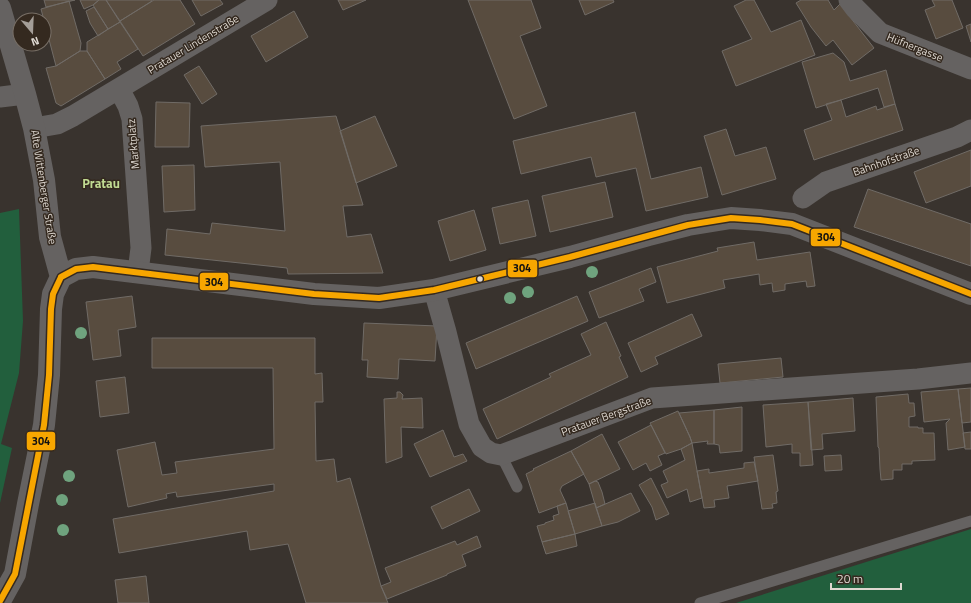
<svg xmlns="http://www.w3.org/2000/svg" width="971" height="603" font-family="'Titillium Web',sans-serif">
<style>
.green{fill:#225f3d}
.building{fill:#584c3f;stroke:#706b66}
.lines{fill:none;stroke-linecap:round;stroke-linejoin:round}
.service{stroke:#656261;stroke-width:11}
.minor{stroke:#656261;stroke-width:21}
.tertiary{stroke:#656261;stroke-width:22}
.bus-1-casing{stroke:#34291f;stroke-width:9}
.bus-1{stroke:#f7a600;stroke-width:6}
.tree{fill:#6fa37e}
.bus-dot{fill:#ded8d1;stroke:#34291f;stroke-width:1.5}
.labels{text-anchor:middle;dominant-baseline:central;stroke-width:3;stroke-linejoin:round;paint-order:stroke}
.street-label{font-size:11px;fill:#ded8d1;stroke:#34291f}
.quarter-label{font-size:13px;font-weight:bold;fill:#c1db92;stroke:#34291f}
.line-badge{stroke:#34291f;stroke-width:1.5}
.pale-badge-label{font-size:11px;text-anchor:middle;font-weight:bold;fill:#111}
</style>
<rect width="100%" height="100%" fill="#39332e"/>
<path class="green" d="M19,209L23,321L19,373L1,444L12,448L0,503V213Z
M971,529V603H736Z"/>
<path class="building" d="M44,0H75L46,7Z
M80,0H99L93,5L84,9Z
M99,0H106L120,22L108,29L93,5Z
M106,0H152V1L120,21Z
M154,0H180L195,24L143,56L120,21Z
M192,0H220L223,4L201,16Z
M338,0H366L343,10Z
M468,0H531L541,28L520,36L547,106L514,119Z
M579,0H613L614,2L585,15Z
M746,0H754L771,32L801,20L815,55L736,86L722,51L752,39L734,6Z
M801,0H828L834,10L840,4L874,48L852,65L833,40L826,46L811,27L796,3Z
M932,0H952L963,28L936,39L925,10L935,6Z
M69,1L81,43L80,51L56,66L41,9Z
M94,7L108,29L98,36L90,23L86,11Z
M294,11L308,37L266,62L251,36Z
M120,22L138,49L117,62L121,69L105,79L87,51V42Z
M971,24V42L966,26Z
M80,51H87L105,79L61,106L56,103L46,68L56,66Z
M833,53L844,62L850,81L886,70L895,104L884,107L878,88L816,108L802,62Z
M199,66L217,94L202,104L184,75Z
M841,100L846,117L876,106L877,110L895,104L903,130L814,160L804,130L832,120L826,104Z
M156,102L190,103L189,147H155Z
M635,112L651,179L701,167L708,197L646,211L636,168L596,177L591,157L521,174L513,141Z
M336,116L363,205L343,206L347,237L371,234L383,273L288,274L287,268L165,255L167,229L210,234L212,223L285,231L280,162L205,167L201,126Z
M375,116L397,166L356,183L340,131Z
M726,129L735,156L766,147L776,179L722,195L704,136Z
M971,150V186L926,203L914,172Z
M194,165L195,210L164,212L162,166Z
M605,182L613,217L550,232L542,196Z
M868,189L971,224V266L854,227Z
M528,200L536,236L500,244L492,208Z
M474,210L486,250L450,261L438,221Z
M754,242L757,260L810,252L815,286L807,287L806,281L785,284V290L773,292L772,283L760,285L759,274L723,280L725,288L667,303L657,267L718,251L717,248Z
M651,268L656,282L639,289L644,301L599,318L589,292Z
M132,296L136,327L118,330L121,356L93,360L86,302Z
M577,296L588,321L476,369L466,343Z
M692,314L702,336L655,357L658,364L641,372L628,343Z
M606,322L621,356L619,357L628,377L497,439L483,409L551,377L549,374L591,355L581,334Z
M364,323L437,326L435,361L399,359L398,379L367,377L368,360H362Z
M152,338H315V374L322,373L323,402H315L316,461L334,459L337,482L350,478L381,586L388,603H306L288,544L250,550L247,531L119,553L113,519L274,491V484L177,497L176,492L166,494L167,498L128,507L117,450L155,442L162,475L177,473L175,462L274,449L273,368H152Z
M781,358L783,377L720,383L718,364Z
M125,377L129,413L100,417L96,381Z
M971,388V422L962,423L958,389Z
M958,389L965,447L948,450L946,423L950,419L924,422L921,392Z
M397,392H400L403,395L402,399L422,398L423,428L401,427L402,457L386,463L384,399L397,398Z
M908,394L909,403H914L915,416L909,417V427H918V428H923V433H934L935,460L912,461V464H902V470H893V479L881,480L880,469L879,448L878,447L876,397Z
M853,398L855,431L822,434L823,449L811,450L808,402Z
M808,402L813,465L800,466V453H792V444L766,447L763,405Z
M742,407V451L720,453L719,445L714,444V410Z
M714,410V444H707L708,441L692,443L690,437L679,413Z
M678,411L690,437L692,443L681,449L666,454L650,423Z
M651,425L665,453L658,456L662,465L650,471L646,463L633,470L618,442Z
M443,430L454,457L463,454L467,461L430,477L414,444Z
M971,432V449H965L963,433Z
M602,434L620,469L589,484L571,451Z
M692,443L702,498L690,502L687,489L667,498L661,485L668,482L663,471L685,460L681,449Z
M571,451L584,474L562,486L560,490L566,503L539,513L526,474L534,470L533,469Z
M773,455L778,491L776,492L777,503L772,504L773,508L762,509L754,457Z
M841,455L842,470L825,471L824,456Z
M754,462L758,481L727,486L729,498L714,500L715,507L704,508L697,471L709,469V473L744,468V463Z
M651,478L669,514L656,520L652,507L639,485Z
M595,481L598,482L602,492L605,504L596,508L589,484Z
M469,489L480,511L442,529L431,507Z
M631,493L640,511L618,522L602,526L596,508Z
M566,503L575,534L542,542L537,526L545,524V523L554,520L553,516L559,514L557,506Z
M595,503L602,526L575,534L568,511Z
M575,534L577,546L546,554L542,542Z
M477,536L481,547L462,555L466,566L447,574V575L387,599L381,586L391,582L385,568L455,541L457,545Z
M146,576L149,603H118L115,580Z"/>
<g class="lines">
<path class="service" d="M501,455L517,487
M700,603L971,521"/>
<path class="minor" d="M849,0L855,8L880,33L971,69
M119,89L128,106L132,119L141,248L138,272
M0,97L25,94
M34,128L57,124L73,116L267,0
M803,198L826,182L957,137L971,130
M434,290L446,332L469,424L482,447L491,453L501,455L652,398L918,379L971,373"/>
<path class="tertiary" d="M0,8L25,94L34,128L44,180L50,237L61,277L53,294L51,309L49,375L44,425L28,504L15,574L0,601
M61,277L76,269L93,267L314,294L379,298L434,290L570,257L649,235L688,225L731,218L760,220L792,224L971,294"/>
<defs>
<path id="bus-1" d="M61,277L76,269L93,267L314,294L379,298L434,290L570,257L688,225L731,218L760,220L792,224L971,294
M0,601L15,574L44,425L49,375L51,309L53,294L61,277"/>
</defs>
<use href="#bus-1" class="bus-1-casing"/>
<use href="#bus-1" class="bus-1"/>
</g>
<g class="tree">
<circle cx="592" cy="272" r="6"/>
<circle cx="528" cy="292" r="6"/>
<circle cx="510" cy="298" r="6"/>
<circle cx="81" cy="333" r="6"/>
<circle cx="69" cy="476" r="6"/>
<circle cx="62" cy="500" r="6"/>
<circle cx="63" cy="530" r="6"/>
</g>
<circle class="bus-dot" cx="480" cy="279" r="3.5"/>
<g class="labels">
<g class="street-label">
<text transform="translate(193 44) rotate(-31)">Pratauer Lindenstraße</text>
<text transform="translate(915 47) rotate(22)">Hüfnergasse</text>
<text transform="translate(133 144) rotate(-95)">Marktplatz</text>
<text transform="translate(886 161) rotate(-19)">Bahnhofstraße</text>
<text transform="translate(44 187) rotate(81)">Alte Wittenberger Straße</text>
<text transform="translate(606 416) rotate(-20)">Pratauer Bergstraße</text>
</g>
<g class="quarter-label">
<text x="101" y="183">Pratau</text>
</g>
</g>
<g class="line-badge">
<rect x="810" y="228" width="31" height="19" rx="4" fill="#f7a600"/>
<rect x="507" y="259" width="31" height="19" rx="4" fill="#f7a600"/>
<rect x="199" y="272" width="30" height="19" rx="4" fill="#f7a600"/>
<rect x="26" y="431" width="30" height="20" rx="4" fill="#f7a600"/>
</g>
<g class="pale-badge-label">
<text x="826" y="241">304</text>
<text x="522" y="272">304</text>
<text x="214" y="286">304</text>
<text x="41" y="445">304</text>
</g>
<g transform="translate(32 32) rotate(161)"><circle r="19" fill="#34291f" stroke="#786f66"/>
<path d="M0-3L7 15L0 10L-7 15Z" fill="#a49e98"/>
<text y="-6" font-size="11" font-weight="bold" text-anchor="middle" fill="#ded8d1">N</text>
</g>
<path d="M831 583v6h70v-6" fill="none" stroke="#ded8d1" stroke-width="2"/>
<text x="837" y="583" font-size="12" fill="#ded8d1" stroke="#34291f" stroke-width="3" paint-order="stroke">20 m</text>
</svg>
